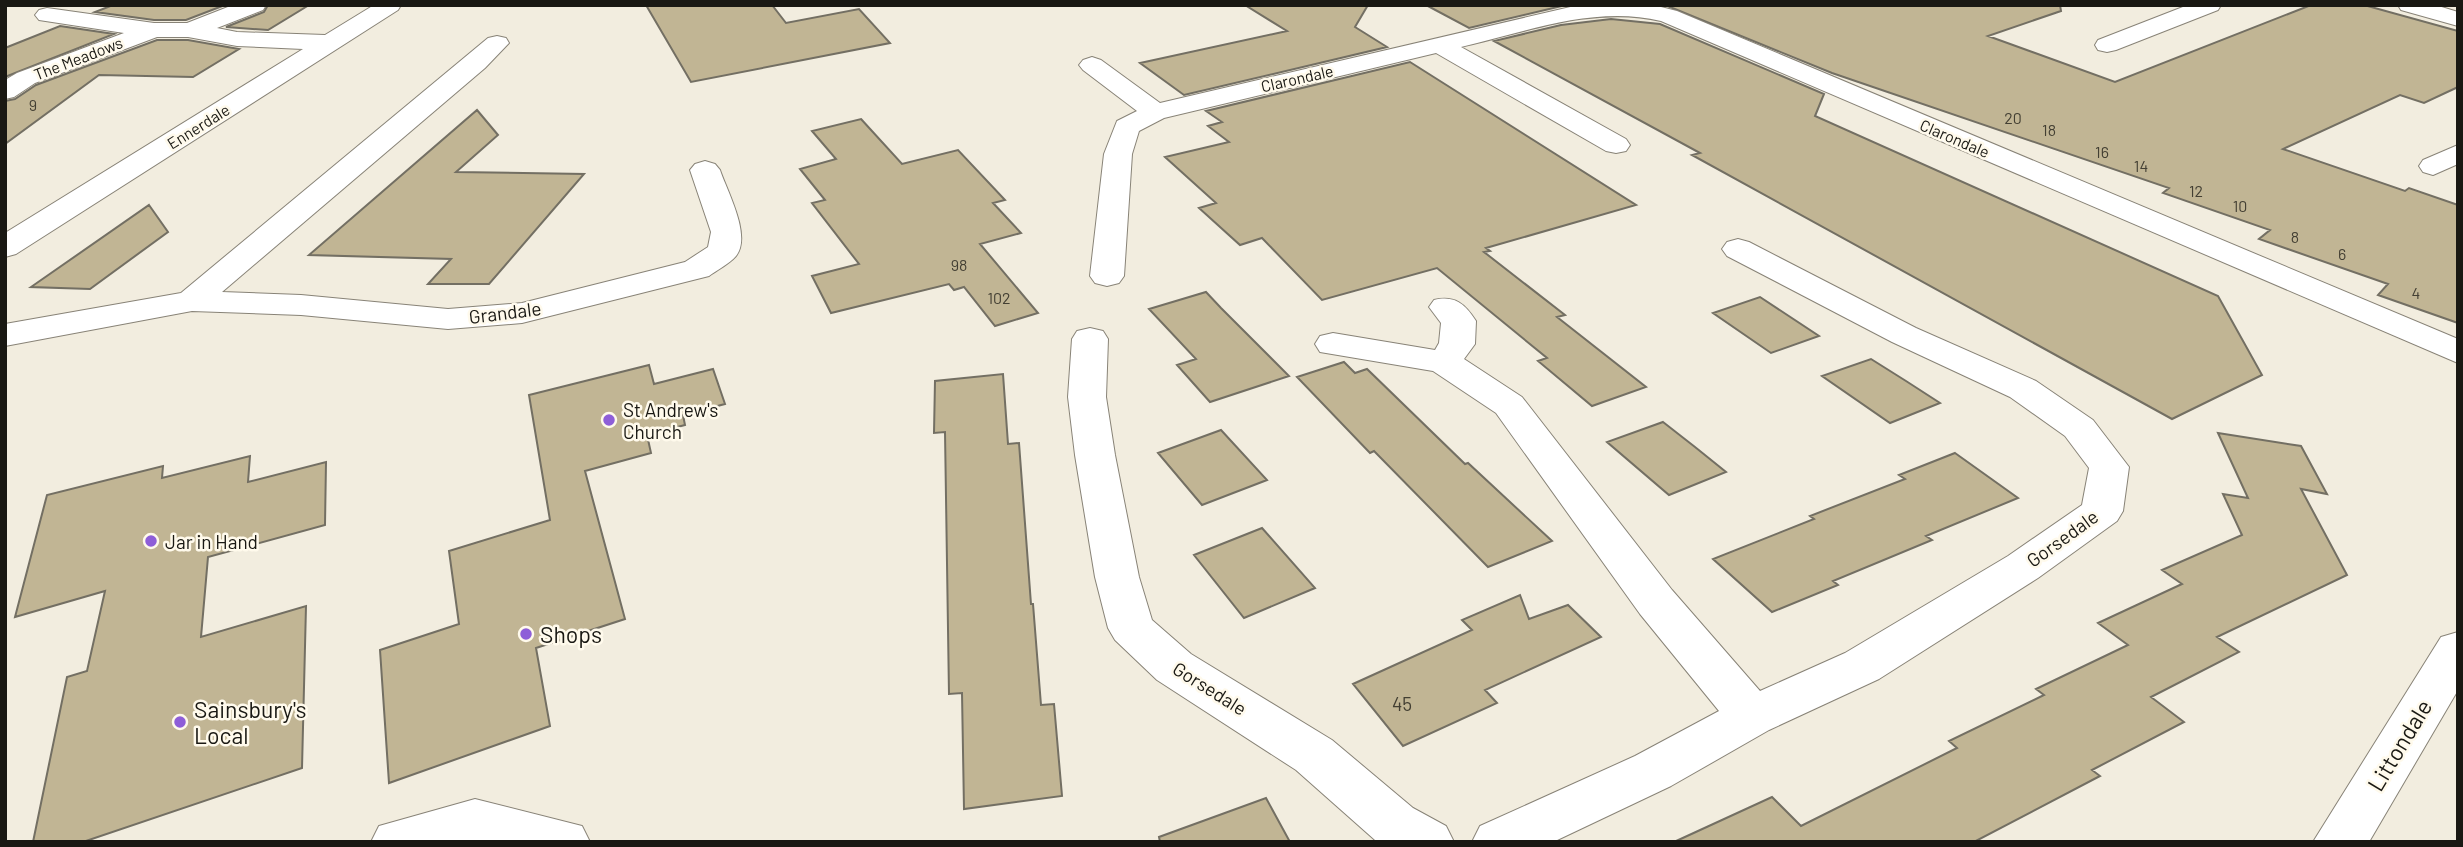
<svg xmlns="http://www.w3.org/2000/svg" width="2463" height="847" font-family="Barlow,sans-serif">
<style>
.building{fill:#c1b594;stroke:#736f63;stroke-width:2}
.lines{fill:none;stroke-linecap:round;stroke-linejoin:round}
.street-casing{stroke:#888377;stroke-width:2}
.street{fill:#fff;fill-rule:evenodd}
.poi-dot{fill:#8e5ed8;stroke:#fffaec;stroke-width:2.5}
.labels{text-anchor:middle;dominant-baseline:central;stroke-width:5;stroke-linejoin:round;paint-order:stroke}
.far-street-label{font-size:16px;fill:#191813;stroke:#fffaec}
.number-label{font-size:16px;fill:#433f33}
.street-label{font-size:19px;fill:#191813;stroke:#fffaec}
.poi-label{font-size:19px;fill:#191813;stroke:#fffaec;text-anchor:start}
.near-number-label{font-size:19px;fill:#433f33}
.near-poi-label{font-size:23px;fill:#191813;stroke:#fffaec;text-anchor:start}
.near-street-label{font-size:23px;fill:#191813;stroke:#fffaec}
</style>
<rect width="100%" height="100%" fill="#f2eddf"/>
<path class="building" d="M113,5H225L186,20H154L95,12Z
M268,5H309L268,30L226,27L264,12Z
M646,5H772L786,23L859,9L890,43L691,82Z
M1245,5H1368L1355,27L1387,47L1184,95L1140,63L1287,31Z
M1426,5H1566L1469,28Z
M1665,5H2060L2061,11L1988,36L2115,82L2311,5H2364L2458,31V87L2424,103L2400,95L2283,149L2405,191L2409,188L2458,205V323L2378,295L2388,284L2259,239L2270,230L2163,193L2169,188L1832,73Z
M1611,19L1660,24L1824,94L1815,116L2218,296L2262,375L2172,419L1692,155L1700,153L1494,41L1561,25Z
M60,26L114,34L5,77V48Z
M157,40H188L239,49L193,77L99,75L5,144V101L15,99L36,85Z
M1410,62L1636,205L1486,248L1490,251L1484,252L1565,315L1557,317L1646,387L1592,406L1538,361L1547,358L1437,268L1322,300L1262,238L1240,245L1199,208L1216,203L1165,157L1229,142L1208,126L1222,122L1206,111Z
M477,110L498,135L456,172L584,174L489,284H428L451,259L309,255Z
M861,119L902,164L958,150L1005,200L993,203L1021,233L980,244L1038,313L995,326L964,287L954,290L949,284L831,313L812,276L859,264L812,203L825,200L800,169L836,159L812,131Z
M149,205L168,232L90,289L31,287Z
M1206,292L1221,308L1289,376L1210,402L1177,365L1196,359L1149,309Z
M1760,297L1819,336L1771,353L1713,313Z
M1871,359L1906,381L1940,403L1890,423L1822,376Z
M1344,362L1355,373L1367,369L1465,464L1468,463L1552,541L1488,567L1374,451L1370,453L1297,377Z
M649,365L654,384L713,369L725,404L683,415L685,425L647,435L651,453L585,471L625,619L536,648L550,726L389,783L380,650L459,624L449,551L550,520L529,395Z
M1003,374L1008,444L1019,443L1031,604H1033L1041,705L1054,704L1062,796L964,809L962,693L949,694L945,432L934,433L935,381Z
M1663,422L1695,447L1726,472L1669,495L1607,442Z
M1221,430L1267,480L1202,505L1158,453Z
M2218,433L2301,446L2327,494L2301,489L2347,575L2217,637L2239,652L2151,697L2184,722L2092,770L2100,776L1974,842H1674L1772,797L1801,826L1957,748L1949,741L2044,695L2036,689L2128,645L2098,623L2182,584L2162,570L2242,535L2223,494L2248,498Z
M1955,453L2018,498L1926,536L1932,540L1833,581L1838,585L1772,612L1713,559L1814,519L1810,516L1905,479L1899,475Z
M250,456L248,482L326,462L325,525L208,557L201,637L306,606L302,768L83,842H33L67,677L87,671L105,591L15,617L47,495L163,466L162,478Z
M1262,528L1315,588L1244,618L1194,555Z
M1520,595L1529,619L1568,605L1601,637L1485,690L1497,703L1403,746L1353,684L1472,630L1462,620Z
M1266,798L1290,842H1160L1159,837Z"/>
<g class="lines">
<defs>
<path id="street" d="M233,5H266L263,10L217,28L237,32L325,35L374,5H401L398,10L16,254L5,257V233L303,49L237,46L188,37H157L35,83L14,97L5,99V80L17,73L124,33L39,20L35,15L39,10L47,8L154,23H187Z
M1579,5H1653L1677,11L2458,339V363L1661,21C1594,5 1526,32 1461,47L1626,139L1630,145L1626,151L1616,153L1606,151L1436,53L1164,118L1139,131L1132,154L1124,276L1119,283L1107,286L1095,283L1090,276L1104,154L1117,121L1137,111L1083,70L1079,65L1083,60L1092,57L1101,60L1160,103Z
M2188,5H2221L2218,10L2116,50L2107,52L2098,50L2095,45L2098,40Z
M2398,5H2435L2458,12V26L2401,10Z
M497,36L506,38L509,43L485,68L222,292L301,295L448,309L522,303L685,262L708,247L711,232L690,170L695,164L705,161L715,164L720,170C727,191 752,236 736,256C729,264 717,270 709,276L522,323L448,329L301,315L192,311L5,346V324L181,293L488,38Z
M2458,145V164L2433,175L2423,172L2419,166L2423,160Z
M1738,239L1749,242L1916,328L2036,381L2093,420L2129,467L2123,511L2117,521L2038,578L1879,679L1769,730L1671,786L1553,842H1472L1480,826L1635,756L1719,711L1640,614L1496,413L1433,371L1320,352L1315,344L1320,336L1333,333L1435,350L1439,343L1441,323L1429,307L1434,300C1455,295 1465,304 1476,321L1475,344L1464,359L1522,397L1672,590L1760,691L1845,653L2008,556L2082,505L2089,468L2065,436L2010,397L1892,342L1727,256L1722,249L1727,242Z
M1090,328L1103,331L1108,339L1106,397L1115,455L1139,577L1152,620L1191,654L1332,740L1413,808L1446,826L1454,842L1375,840L1296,770L1157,680L1115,640L1108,628L1095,577L1075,455L1068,397L1072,339L1077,331Z
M2458,632V690L2369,842H2313L2441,637Z
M475,799L582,826L590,842H371L379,826Z"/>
</defs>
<use href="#street" class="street-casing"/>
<use href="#street" class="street"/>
</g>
<g class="poi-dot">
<circle cx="609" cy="420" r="7"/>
<circle cx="151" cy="541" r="7"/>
<circle cx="526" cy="634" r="7"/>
<circle cx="180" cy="722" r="7"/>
</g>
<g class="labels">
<g class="far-street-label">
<text transform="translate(78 58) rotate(-21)">The Meadows</text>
<text transform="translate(1297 78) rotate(-13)">Clarondale</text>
<text transform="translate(198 126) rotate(-32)">Ennerdale</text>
<text transform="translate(1955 138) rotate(23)">Clarondale</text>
</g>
<g class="number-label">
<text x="33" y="104">9</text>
<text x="2013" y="117">20</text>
<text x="2049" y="129">18</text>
<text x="2102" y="151">16</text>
<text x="2141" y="165">14</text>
<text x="2196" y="190">12</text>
<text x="2240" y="205">10</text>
<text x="2295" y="236">8</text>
<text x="2342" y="253">6</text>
<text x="959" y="264">98</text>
<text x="2416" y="292">4</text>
<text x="999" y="297">102</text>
</g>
<g class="street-label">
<text transform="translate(505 312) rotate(-7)">Grandale</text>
<text transform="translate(2062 538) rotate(-36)">Gorsedale</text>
<text transform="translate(1210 688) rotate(32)">Gorsedale</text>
</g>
<g class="poi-label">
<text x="623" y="409">St Andrew's<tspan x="623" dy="22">Church</tspan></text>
<text x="165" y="541">Jar in Hand</text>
</g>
<g class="near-number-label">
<text x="1402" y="703">45</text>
</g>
<g class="near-poi-label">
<text x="540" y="634">Shops</text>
<text x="194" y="709">Sainsbury's<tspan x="194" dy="26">Local</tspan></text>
</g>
<g class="near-street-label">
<text transform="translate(2399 745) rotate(-59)">Littondale</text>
</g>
</g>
<rect width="2463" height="847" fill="none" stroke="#191813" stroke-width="14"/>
</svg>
